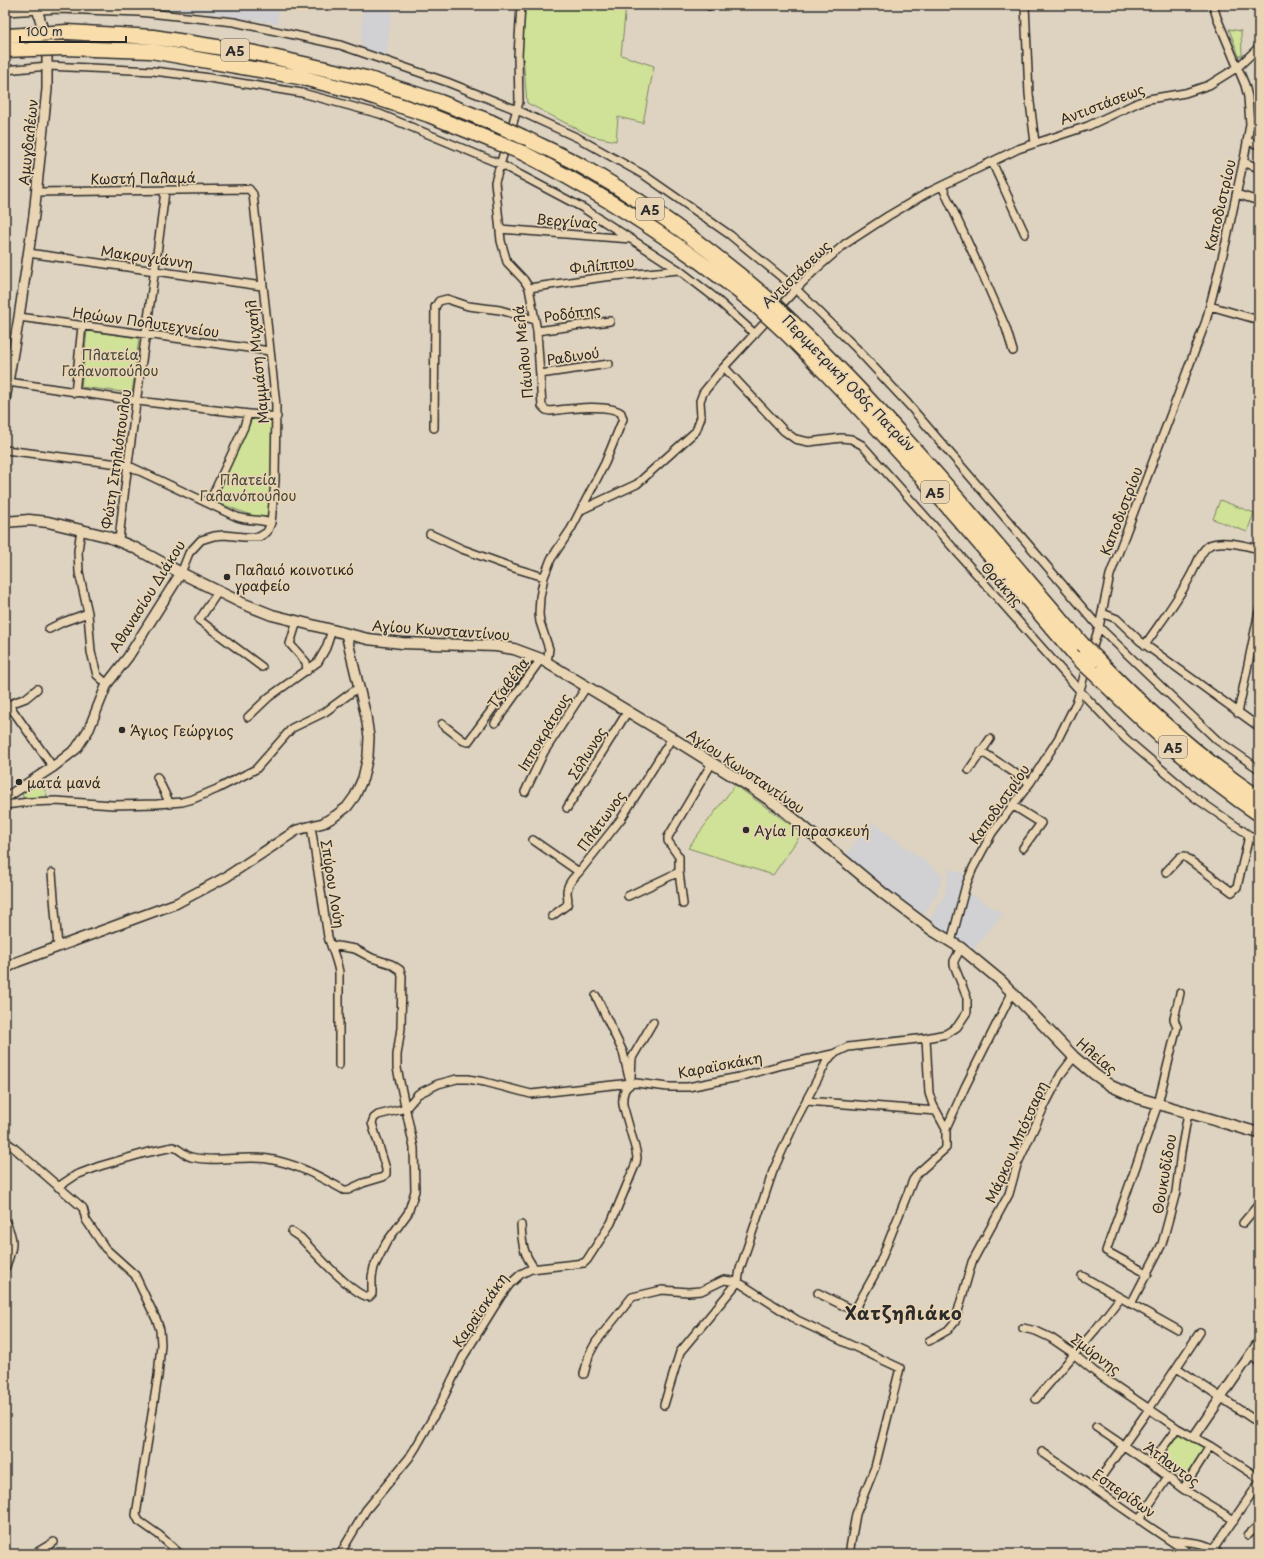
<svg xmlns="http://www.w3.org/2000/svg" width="1264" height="1559" font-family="'Playpen Sans',sans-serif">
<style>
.built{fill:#d1d0d2}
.green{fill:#cfe297;stroke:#7d8661}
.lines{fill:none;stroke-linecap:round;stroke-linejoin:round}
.minor-casing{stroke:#2b2b2b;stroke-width:10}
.tertiary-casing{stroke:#2b2b2b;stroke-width:12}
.secondary-casing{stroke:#2b2b2b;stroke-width:13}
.motorway-casing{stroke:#2b2b2b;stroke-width:17}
.minor{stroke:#e9d5b3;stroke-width:7}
.tertiary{stroke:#e9d5b3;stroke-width:9}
.secondary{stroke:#e9d5b3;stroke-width:10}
.motorway{stroke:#f9deab;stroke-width:14}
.motorway-bridge-casing{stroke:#2b2b2b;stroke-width:17;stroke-linecap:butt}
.motorway-bridge{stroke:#f9deab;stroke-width:14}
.poi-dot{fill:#2b2b2b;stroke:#e9d5b3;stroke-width:1.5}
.labels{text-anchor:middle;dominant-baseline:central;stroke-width:3.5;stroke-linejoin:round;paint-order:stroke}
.shield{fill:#e9d5b3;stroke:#645e54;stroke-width:1}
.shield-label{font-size:13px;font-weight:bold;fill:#2b2b2b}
.street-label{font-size:14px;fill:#2b2b2b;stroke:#e9d5b3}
.park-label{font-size:14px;fill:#44463b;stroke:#e9d5b3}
.poi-label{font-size:14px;fill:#2b2b2b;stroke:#e9d5b3;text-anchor:start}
.district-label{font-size:18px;font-weight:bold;letter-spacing:1px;fill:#2b2b2b;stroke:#e9d5b3}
</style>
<rect width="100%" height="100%" fill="#ded3c1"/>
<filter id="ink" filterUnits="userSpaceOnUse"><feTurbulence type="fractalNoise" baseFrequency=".025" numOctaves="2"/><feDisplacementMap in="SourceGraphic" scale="8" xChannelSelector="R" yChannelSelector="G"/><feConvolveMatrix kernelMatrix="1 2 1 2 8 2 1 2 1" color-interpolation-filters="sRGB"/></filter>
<g filter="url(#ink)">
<path class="built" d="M5,5H31V6L5,9Z
M122,5H278V24L199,11Z
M363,5H393L386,56L361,47Z
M872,822L943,875L938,893L921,918L844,857Z
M949,868L966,875L958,907L948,937L927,923L945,893Z
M967,892L1003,914L971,952L953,941Z"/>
<path class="green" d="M523,5H626L621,55L654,66L643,123L618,117L616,141L591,136L527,103L523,56H521Z
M1229,29L1241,31L1242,56H1239Z
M87,331L139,338L132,393L81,387Z
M252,419L273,421L274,461L270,522L213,501Z
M1220,500L1254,513L1247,532L1213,519Z
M41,779L48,799L24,801L22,792Z
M735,785L802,833L773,875L688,848Z
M1179,1434L1207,1448L1185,1481L1157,1462Z"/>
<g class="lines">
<defs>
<path id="minor" d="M709,5V6
M1025,5L1029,94L1035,143
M5,12L58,9L139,12L234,22L340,45L447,82L517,110L578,138L644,175L730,235L796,289L856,348L908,404L1099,627L1217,740L1259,769
M5,70L48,66L153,71L203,77L302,93L380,114L500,164L583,208L679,270L714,297L755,334
M510,133L519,102L518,56L521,5
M1247,141L1259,145
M506,145L495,182L501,241L507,262L524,280L529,288L537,331L542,406L546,410L550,411C567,409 608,403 621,413L623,419L605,463L571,529L551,559L544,577L540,597L539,614L540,622L549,649L547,662
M992,162L1025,234
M1243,162L1259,168
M942,186L986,282L1006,328L1013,351
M37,192L249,189L253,194L276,405L275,481L271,523L267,532L259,537H244L224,535L214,536L201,540L189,553L181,573
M1236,194L1259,201
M500,229L631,239
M28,253L262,286
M529,288L604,277L679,270
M1210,306L1259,320
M19,317L270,351
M537,331L610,321
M724,367L784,431L795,439L809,442L841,438L851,439L862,445L1080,691L1126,739L1194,797L1259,842
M540,374L609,364
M8,382L137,401L277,417
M75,393L82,326
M434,428L435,307L439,301L447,299L468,306L500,310L535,320
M5,450L127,465L237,517C248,521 260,519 271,523
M209,503L244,427L248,414
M581,510L637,484L696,431L701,417L700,401L703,393L724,367L796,289L815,270L845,244L888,216L927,193L1018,149L1088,126L1139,102L1149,99L1185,93L1209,85L1238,67L1259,47
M81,529L78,551L79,572L88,613L91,652L97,675L107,684
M430,534L462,549L514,568L544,577
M119,540C131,424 151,308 165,191
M218,592L199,620L262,667
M1102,613L1117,619L1140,641L1259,727
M297,621L290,644L306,662L307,671
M49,629L63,622L88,613
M1145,645C1162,620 1182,595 1195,567C1199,559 1202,549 1210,545C1222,539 1247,546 1259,549
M1091,653L1099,627L1110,575L1206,321L1226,242L1245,154L1250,124L1248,97L1245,85L1217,18L1213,5
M9,705L53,767
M5,706L26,698L37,689
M1238,713L1259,611
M248,717L269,697L318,662L326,648L332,630
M495,723L541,659
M442,724L464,741L468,742L532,655
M981,751L1030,783
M969,770L990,739
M157,777L170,804
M525,792L544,752L587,686
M5,805L29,802L56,801L113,805L157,804L182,802L193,799L217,789L256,769L292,728L325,712L359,687
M1012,805L1041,823L1023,848
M567,808L628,711
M311,826L328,937C332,949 337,960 339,972V1065
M533,840L579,872L621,819L672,738
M679,872L683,904
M1166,872L1180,857L1184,856L1232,892L1237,887L1249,836
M52,873L58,947
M628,896L679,872V857L668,841V837L712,763
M552,916L567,905C569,900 567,897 567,892C567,884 574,877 579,872
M951,942L966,885L973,868L992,833L1030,783L1058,739L1077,701L1087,665
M596,996L623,1052L628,1074L631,1083
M926,1038L929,1093L933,1105L946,1129
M631,1077L632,1058L653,1022
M806,1101L936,1111
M406,1108L418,1094L438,1084L457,1079H468L485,1082L531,1094L631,1083
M5,1141L13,1147L83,1208L86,1220L105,1248L135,1275L157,1321L160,1330L161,1344L158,1376L136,1515L139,1521L159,1535L180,1554
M58,1187L76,1175L100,1166L145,1153L173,1147C180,1149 184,1155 191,1157C216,1163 243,1155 268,1159C298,1164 318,1176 344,1190H348L363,1183L383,1177L386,1174V1169L372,1123L374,1118L378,1115L406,1108
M1243,1223L1259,1204
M521,1225C522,1243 523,1254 535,1269
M292,1232L301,1238C312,1250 354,1296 369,1297L372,1294V1277L374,1267L386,1243L408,1213L415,1191L414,1148L397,1068V1055L401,1028L402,976L400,970L391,964L372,958L355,949L331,945
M1148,1274L1106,1251L1158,1104L1177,1027L1174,1019L1180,993
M1082,1276L1178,1330
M818,1293L852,1310L857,1306L877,1270L913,1180L919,1172L946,1148V1129L965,1087L1013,991
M1131,1304L1162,1244L1176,1192L1181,1152L1188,1113
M1023,1328L1036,1331L1051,1338L1070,1351L1095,1372L1177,1428L1210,1446L1259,1478
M929,1341L948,1330L955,1322L972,1262L1009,1194L1017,1165L1044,1107L1061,1074L1074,1057
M1250,1355L1259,1362
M1177,1368L1259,1423
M584,1374L589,1355L596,1342L632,1297L662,1290L688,1292L701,1291L724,1280L738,1282L797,1320L900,1368L875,1467L856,1514L849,1554
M1036,1399L1096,1329L1120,1298
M664,1405L680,1352L738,1282L740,1269L773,1171L797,1118L827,1061L833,1054L848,1047L926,1038L946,1034L957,1027L967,1012V998L954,965V961L961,948
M1096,1427L1149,1463L1183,1489L1234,1520
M1042,1452C1092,1486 1140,1522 1191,1554
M1151,1464L1177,1428
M1094,1487L1149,1409L1200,1332
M1183,1489L1210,1446
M1139,1520L1167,1478
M1248,1535L1259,1525
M1170,1540C1187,1542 1207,1541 1219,1554
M34,1554L54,1542
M340,1554L366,1510L409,1458L416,1447L439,1407L463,1357L501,1296L510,1284L521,1274L531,1269L584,1263L587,1260L611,1223L636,1163L637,1158L636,1151L623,1105C622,1095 624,1084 636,1083L668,1087H688L739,1077L782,1065L833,1054
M1210,1554L1259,1483"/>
<path id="tertiary" d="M5,400L19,317L34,215L47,89V55L43,30L36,5
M5,798L53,767L76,749L89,729L107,684L128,657L181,573
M5,969L17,962L177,903L226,877L297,830L323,823L335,816L347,807L355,796L363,778L368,756L369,737L366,716L346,634
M5,1223C14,1240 12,1248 5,1266
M1194,1437L1259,1342"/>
<path id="secondary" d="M5,522L29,520L48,522L106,536L135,548L181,573L244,604L272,615L368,639L402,643L496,646L514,649L541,659L672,738L749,786L781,808L884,894L932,930L961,948L1001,981L1074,1057L1094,1074L1111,1086L1138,1098L1259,1133"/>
<path id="motorway" d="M67,32L153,37L255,53L366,78L440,102L491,122
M5,36L24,35
M64,48L151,51L299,77L362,93L429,115L491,140
M5,50L32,49
M523,137C543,147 564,156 583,167C649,204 710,249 767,298
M523,153C608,197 685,246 759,308
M793,323C897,422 988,535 1082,644
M784,331C889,434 983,548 1079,659
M1097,659C1146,710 1200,758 1259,798
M1093,672C1145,723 1198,773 1259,814"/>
</defs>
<use href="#minor" class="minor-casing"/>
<use href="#tertiary" class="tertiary-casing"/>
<use href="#secondary" class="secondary-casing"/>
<use href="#motorway" class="motorway-casing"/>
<use href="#minor" class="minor"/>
<use href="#tertiary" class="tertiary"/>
<use href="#secondary" class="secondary"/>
<use href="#motorway" class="motorway"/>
<defs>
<path id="motorway-bridge" d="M24,35L67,32
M32,49L64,48
M491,122L523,137
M491,140L523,153
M767,298L793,323
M759,308L784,331
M1082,644L1097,659
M1079,659L1093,672"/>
</defs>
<use href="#motorway-bridge" class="motorway-bridge-casing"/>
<use href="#motorway-bridge" class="motorway-bridge"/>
</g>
</g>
<g class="poi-dot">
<circle cx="227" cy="577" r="4"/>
<circle cx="122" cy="730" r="4"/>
<circle cx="19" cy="782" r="4"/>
<circle cx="746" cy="830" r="4"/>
</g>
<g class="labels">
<g class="shield">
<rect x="221" y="39" width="28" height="22" rx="3"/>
<rect x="636" y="198" width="28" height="22" rx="3"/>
<rect x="921" y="481" width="28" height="22" rx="3"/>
<rect x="1159" y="736" width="28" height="22" rx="3"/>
</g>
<g class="shield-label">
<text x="235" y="50">Α5</text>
<text x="650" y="209">Α5</text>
<text x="935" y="492">Α5</text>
<text x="1173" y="747">Α5</text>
</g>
<g class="street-label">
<text transform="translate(1102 104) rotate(-21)">Αντιστάσεως</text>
<text transform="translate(28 142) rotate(-84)">Αμυγδαλέων</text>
<text transform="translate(143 178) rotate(-1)">Κωστή Παλαμά</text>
<text transform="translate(1220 205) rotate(-77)">Καποδιστρίου</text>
<text transform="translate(567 221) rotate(4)">Βεργίνας</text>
<text transform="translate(147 257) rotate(8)">Μακρυγιάννη</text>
<text transform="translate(602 265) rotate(-7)">Φιλίππου</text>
<text transform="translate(796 274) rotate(-44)">Αντιστάσεως</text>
<text transform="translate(572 313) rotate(-8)">Ροδόπης</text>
<text transform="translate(146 322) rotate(8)">Ηρώων Πολυτεχνείου</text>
<text transform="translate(523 352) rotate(-96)">Πάυλου Μελά</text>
<text transform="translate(573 356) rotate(-8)">Ραδινού</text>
<text transform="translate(257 362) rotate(-96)">Μαμμάση Μιχαήλ</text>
<text transform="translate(849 383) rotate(46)">Περιμετρική Οδός Πατρών</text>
<text transform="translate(116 459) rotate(-82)">Φώτη Σπηλιόπουλου</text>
<text transform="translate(1121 511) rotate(-69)">Καποδιστρίου</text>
<text transform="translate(1002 584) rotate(48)">Θράκης</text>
<text transform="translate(147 596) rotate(-58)">Αθανασίου Διάκου</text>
<text transform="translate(441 630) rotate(4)">Αγίου Κωνσταντίνου</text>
<text transform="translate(508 683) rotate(-54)">Τζαβέλα</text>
<text transform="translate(544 732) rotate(-59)">Ιπποκράτους</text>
<text transform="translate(587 753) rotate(-58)">Σόλωνος</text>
<text transform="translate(746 771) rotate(34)">Αγίου Κωνσταντίνου</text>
<text transform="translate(999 804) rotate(-55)">Καποδιστρίου</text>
<text transform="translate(601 821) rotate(-54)">Πλάτωνος</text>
<text transform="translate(333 884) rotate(81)">Σπύρου Λούη</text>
<text transform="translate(1097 1056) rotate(40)">Ηλείας</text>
<text transform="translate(720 1065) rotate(-11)">Καραϊσκάκη</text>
<text transform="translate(1016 1142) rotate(-66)">Μάρκου Μπότσαρη</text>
<text transform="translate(1164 1174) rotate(-80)">Θουκυδίδου</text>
<text transform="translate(480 1310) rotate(-56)">Καραϊσκάκη</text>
<text transform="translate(1096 1354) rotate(37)">Σμύρνης</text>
<text transform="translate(1172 1464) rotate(36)">Άτλαντος</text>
<text transform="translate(1124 1493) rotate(35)">Εσπερίδων</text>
</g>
<g class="park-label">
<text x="110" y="354">Πλατεία<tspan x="110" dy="16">Γαλανοπούλου</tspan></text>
<text x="248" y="479">Πλατεία<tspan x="248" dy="16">Γαλανόπουλου</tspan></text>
</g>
<g class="poi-label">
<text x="235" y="569">Παλαιό κοινοτικό<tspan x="235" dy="16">γραφείο</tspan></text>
<text x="130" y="730">Άγιος Γεώργιος</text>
<text x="27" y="782">ματά μανά</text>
<text x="754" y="830">Αγία Παρασκευή</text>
</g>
<g class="district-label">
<text x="904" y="1312">Χατζηλιάκο</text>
</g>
</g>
<rect width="1264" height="1559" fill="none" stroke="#e9d5b3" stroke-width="20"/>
<rect x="10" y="10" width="1244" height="1539" fill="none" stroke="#2b2b2b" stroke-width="1.5" filter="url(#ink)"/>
<path d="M20 36v6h106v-6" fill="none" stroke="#2b2b2b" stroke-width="2"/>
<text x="26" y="36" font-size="12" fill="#2b2b2b" stroke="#e9d5b3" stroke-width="3" paint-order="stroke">100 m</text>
</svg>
